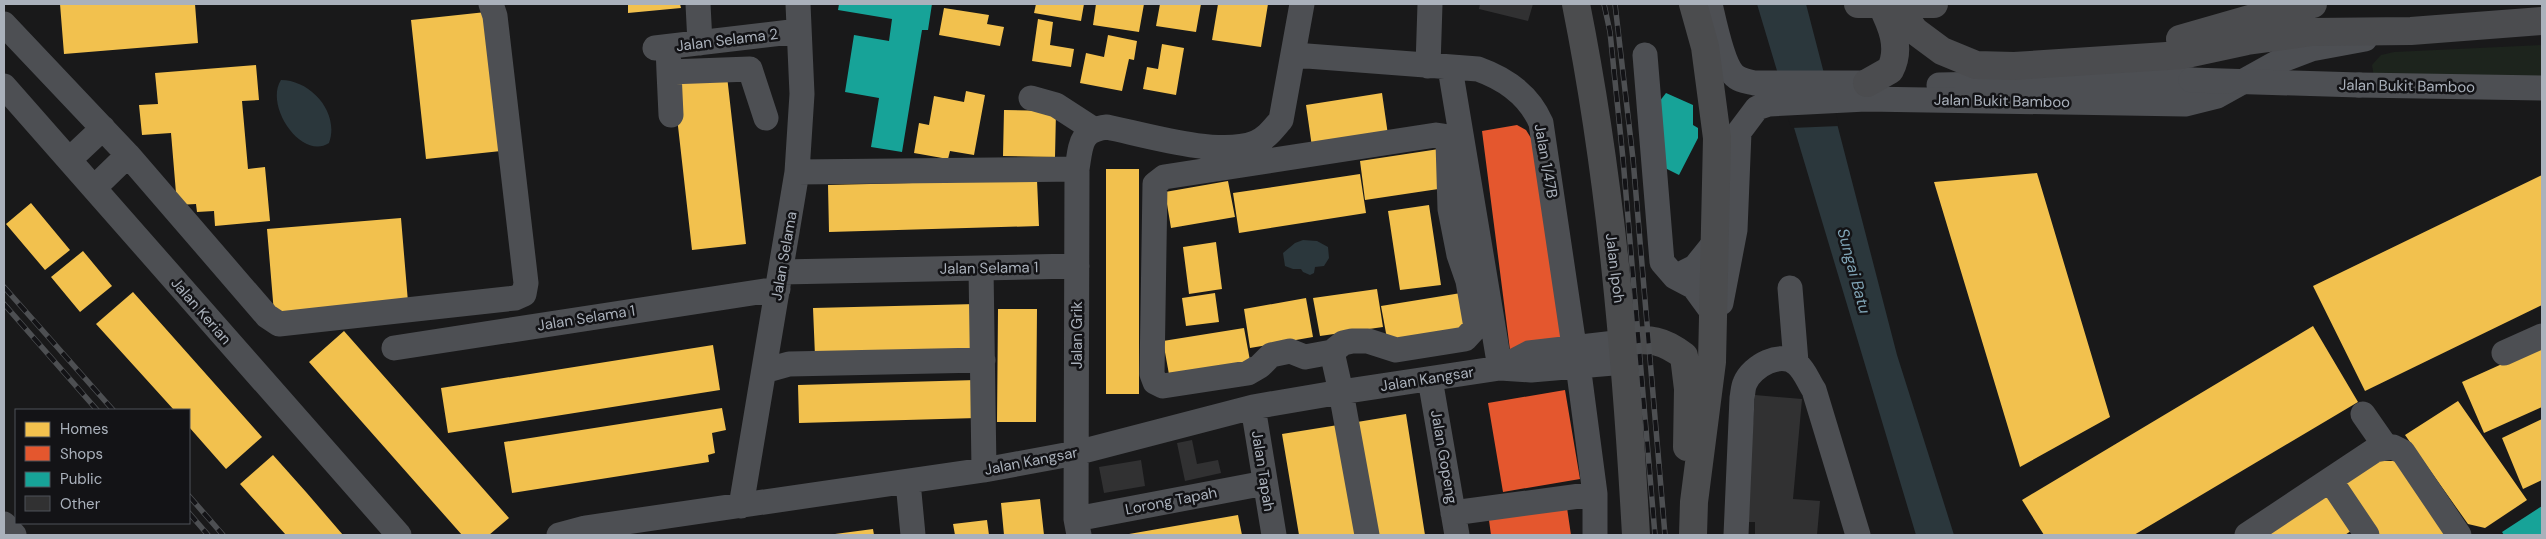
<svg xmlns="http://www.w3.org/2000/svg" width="2546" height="539" font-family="'DM Sans',sans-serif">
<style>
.green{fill:#1d241d}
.water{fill:#2b373c}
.pier{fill:#19191a}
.homes{fill:#f2c14e}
.shops{fill:#e4572e}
.public{fill:#17a398}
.building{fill:#313132}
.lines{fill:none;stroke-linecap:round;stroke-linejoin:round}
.minor{stroke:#4d4f53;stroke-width:25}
.major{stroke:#4b4c4e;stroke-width:28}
.highway{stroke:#4b4c4f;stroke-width:28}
.rail-casing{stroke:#4d4f52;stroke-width:5.5}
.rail{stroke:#131316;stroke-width:4;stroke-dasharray:11;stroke-linecap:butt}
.minor-bridge{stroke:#4d4f53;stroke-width:25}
.highway-bridge{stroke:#4b4c4f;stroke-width:28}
.labels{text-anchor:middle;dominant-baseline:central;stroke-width:5;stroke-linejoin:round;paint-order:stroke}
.street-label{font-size:15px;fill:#aab1bb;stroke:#131316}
.water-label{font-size:16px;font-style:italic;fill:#80a5b7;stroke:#131316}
</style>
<rect width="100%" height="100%" fill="#19191a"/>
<path class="green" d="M2542,45V86L2374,77L2372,65L2381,55L2394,52Z"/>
<path class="water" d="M1757,4H1806L1897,355L1954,535H1916Z
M281,80C311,80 340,113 329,143C302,161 264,106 281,80Z
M1303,240L1317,241L1328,247L1329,258L1324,266L1315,267L1314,273L1310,275L1303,272L1301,269H1293L1285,266L1283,253L1295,243Z"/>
<path class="pier" d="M1827,77L1839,126L1791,128L1776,78Z"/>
<path class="homes" d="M60,4H195L198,43L64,54Z
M628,4H680L681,8L628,13Z
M1036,4H1084L1081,21L1034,13Z
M1096,4H1144L1139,32L1093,25Z
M1160,4H1201L1196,32L1156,26Z
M1218,4H1268L1261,47L1212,40Z
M944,8L989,15L987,24L1004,27L1000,46L939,35Z
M486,12L501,151L426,159L411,20Z
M1038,19L1053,22L1050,45L1074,49L1071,67L1032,61Z
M1108,35L1137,41L1134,60L1129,59L1122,91L1080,83L1086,53L1104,57Z
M1162,44L1184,48L1176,95L1143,89L1147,67L1158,69Z
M256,65L259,100L242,101L248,169L265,167L270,221L215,226L214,211L197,212L196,204L177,205L171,133L142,135L139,105L158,104L155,73Z
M727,76L746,244L692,250L673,82Z
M966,91L985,95L974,155L950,151L948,159L914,153L919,123L929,125L934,96L964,102Z
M1382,93L1388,135L1312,147L1306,105Z
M1004,110L1056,111L1055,157L1003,156Z
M1439,149L1445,188L1365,200L1360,161Z
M1106,169H1139V394H1106Z
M2037,173L2110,417L2020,467L1934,182Z
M1360,174L1366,213L1239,233L1233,193Z
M2542,175V305L2365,391L2313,286Z
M1037,180L1039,226L829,232L828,185Z
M1228,181L1235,217L1171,228L1165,192Z
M31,203L70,250L45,270L6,224Z
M1429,205L1441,285L1400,290L1388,211Z
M401,218L408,302L274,313L267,229Z
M1216,242L1222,289L1189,294L1183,247Z
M83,251L112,286L80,312L51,277Z
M1377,289L1383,327L1320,336L1313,298Z
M133,292L262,437L226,469L189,427V410H174L96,324Z
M1215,293L1219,322L1186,326L1182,298Z
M1461,293L1467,332L1388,344L1381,306Z
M1306,298L1313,337L1250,348L1244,309Z
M976,304L977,352L815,356L813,308Z
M998,309H1037L1036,422H997Z
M2313,326L2358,402L2134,535H2044L2022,500Z
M1244,328L1251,366L1170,380L1163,341Z
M344,331L509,518L489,535H462L309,362Z
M713,345L720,390L448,433L441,388Z
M2542,346V407L2484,433L2462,382Z
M976,380L977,418L799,423L798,385Z
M2458,401L2527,500L2485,528L2468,524L2405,435Z
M722,408L726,430L712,433L715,453L708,455L709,462L512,493L504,442Z
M1406,414L1425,535H1369L1351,423Z
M2542,419V480L2523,489L2502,438Z
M1338,425L1356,535H1299L1282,434Z
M273,455L306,492L343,535H286L240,484Z
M2375,461H2398L2447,535H2372L2338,485Z
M2329,488L2355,528L2345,535H2261Z
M1040,499L1044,535H1004L1001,503Z
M1238,515L1242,535H1129V534Z
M987,520L989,535H955L953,524Z
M873,529L874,535H835V534Z"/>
<path class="shops" d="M1517,125L1526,130L1539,151L1566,333L1557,343L1510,350L1482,131Z
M1565,390L1580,479L1503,492L1488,403Z
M1566,501L1571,535H1491L1488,513Z"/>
<path class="public" d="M839,4H932L928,30H922L902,152L871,147L879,98L845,92L854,35L889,41L892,19L838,10Z
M1666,93L1693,105V125L1698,128V138L1679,175L1665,168L1659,102Z
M2542,506V535H2504L2502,532Z"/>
<path class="building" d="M1480,4H1533L1528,21L1479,9Z
M1755,395L1802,399L1793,499L1820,501L1817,535H1755V522H1746Z
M1192,440L1197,464L1218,460L1221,473L1185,481L1177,443Z
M1141,460L1145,486L1104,493L1099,467Z"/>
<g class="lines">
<path class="minor" d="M698,4L700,43
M1710,4C1714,21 1722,62 1733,74C1739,81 1747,81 1755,83H1869
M4,24L128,155L267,316L279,324L515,298L524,294L526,283L495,16L491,4
M668,47L669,72L750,69L766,118
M655,48L799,31
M1294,55L1478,69C1506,79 1529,95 1541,123L1574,346
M1645,55L1662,262L1675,277L1694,287L1713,313
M1428,66L1430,4
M1450,68L1500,368
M669,72L671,115
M1939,85L2191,80
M2359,85L2542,88
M4,86L399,535
M1031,98L1056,105L1093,129
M1436,135L1443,136L1448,142L1450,209L1459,255L1468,281L1476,327L1465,339L1396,350L1368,341H1352L1343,343L1332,352L1305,357L1290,351L1271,355L1260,366L1248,373L1163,386L1155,382L1152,374L1155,184L1164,177Z
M69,160L103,128
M797,172L1077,169
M94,188L128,155
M981,268L984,470
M781,272L1077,266
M1675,277L1695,267L1715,242
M1790,288L1796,362
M1721,303L1735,230L1739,132L1757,108L1769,104L1866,99L2185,104L2217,96L2280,61L2311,49L2365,39
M394,348L778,289
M1332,352L1341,392L1367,535
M2504,353L2542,336
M1578,365L1595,494V535
M1504,366L1529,353L1624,342
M764,371L789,364L983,360
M1430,379L1457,535
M1253,407L1274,535
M2363,414L2386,447
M2330,480L2367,535
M908,482L913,535
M741,506L797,172L802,94L798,4
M1453,513L1595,494
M1076,519L1265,483
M4,524L14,535
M559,535L585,528L984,470L1076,453L1253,407L1341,392L1500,368L1531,370L1625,362
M1079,535L1076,519L1077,169C1081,146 1079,130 1107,127C1146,135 1218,157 1255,143C1267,138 1273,129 1281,120L1302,4
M1736,535L1742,398C1743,393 1743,387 1745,383C1752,366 1781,350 1797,364C1805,371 1808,381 1814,390L1858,535
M2247,535L2375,450L2393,447L2403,452L2459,535"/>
<path class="major" d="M1576,4C1611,179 1626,357 1636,535
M1624,342C1650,338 1663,340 1684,356L1688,389L1687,447
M1693,535L1694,502L1712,362L1717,138L1705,47L1693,4"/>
<path class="highway" d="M1895,4L1915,31L1942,51L1976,65L2014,66L2182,55L2247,41L2312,32L2411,31L2542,21
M2180,39L2281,10L2313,4
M1867,83L1890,70C1902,48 1891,24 1881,4"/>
<defs>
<path id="rail" d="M1604,4L1610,32L1623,159L1655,535
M1615,4L1633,159L1665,535
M4,287L113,410
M4,304L97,410
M189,496L223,535
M189,513L208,535"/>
</defs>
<use href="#rail" class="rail-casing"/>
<use href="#rail" class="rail"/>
<path class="minor-bridge" d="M2191,80L2359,85"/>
<path class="highway-bridge" d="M1858,4H1934"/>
</g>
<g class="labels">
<g class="street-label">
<text transform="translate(727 40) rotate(-7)">Jalan Selama 2</text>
<text transform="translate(2407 86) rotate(1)">Jalan Bukit Bamboo</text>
<text transform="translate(2002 101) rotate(1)">Jalan Bukit Bamboo</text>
<text transform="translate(1546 161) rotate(80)">Jalan 1/47B</text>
<text transform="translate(784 256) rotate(-80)">Jalan Selama</text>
<text transform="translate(989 268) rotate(-1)">Jalan Selama 1</text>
<text transform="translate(1615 268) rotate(83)">Jalan Ipoh</text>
<text transform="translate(201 311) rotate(49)">Jalan Kerian</text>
<text transform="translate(586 318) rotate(-9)">Jalan Selama 1</text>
<text transform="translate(1077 335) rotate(-90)">Jalan Grik</text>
<text transform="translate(1427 379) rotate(-9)">Jalan Kangsar</text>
<text transform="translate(1444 457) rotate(80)">Jalan Gopeng</text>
<text transform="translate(1031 461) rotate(-11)">Jalan Kangsar</text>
<text transform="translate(1263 471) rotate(81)">Jalan Tapah</text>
<text transform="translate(1171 501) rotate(-11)">Lorong Tapah</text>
</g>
<g class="water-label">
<text transform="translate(1854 271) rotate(75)">Sungai Batu</text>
</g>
</g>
<rect width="2546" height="539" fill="none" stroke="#aab1bb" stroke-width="10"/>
<rect x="15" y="409" width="175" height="115" fill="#131316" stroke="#4f5258"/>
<rect x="25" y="422" width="25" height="15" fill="#f2c14e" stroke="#4f5258"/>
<text x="60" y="434" font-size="15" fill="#aab1bb">Homes</text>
<rect x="25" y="446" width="25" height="15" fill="#e4572e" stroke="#4f5258"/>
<text x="60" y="459" font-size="15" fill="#aab1bb">Shops</text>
<rect x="25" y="472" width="25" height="15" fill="#17a398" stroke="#4f5258"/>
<text x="60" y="484" font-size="15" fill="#aab1bb">Public</text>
<rect x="25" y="496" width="25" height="15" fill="#313132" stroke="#4f5258"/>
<text x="60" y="509" font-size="15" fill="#aab1bb">Other</text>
</svg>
